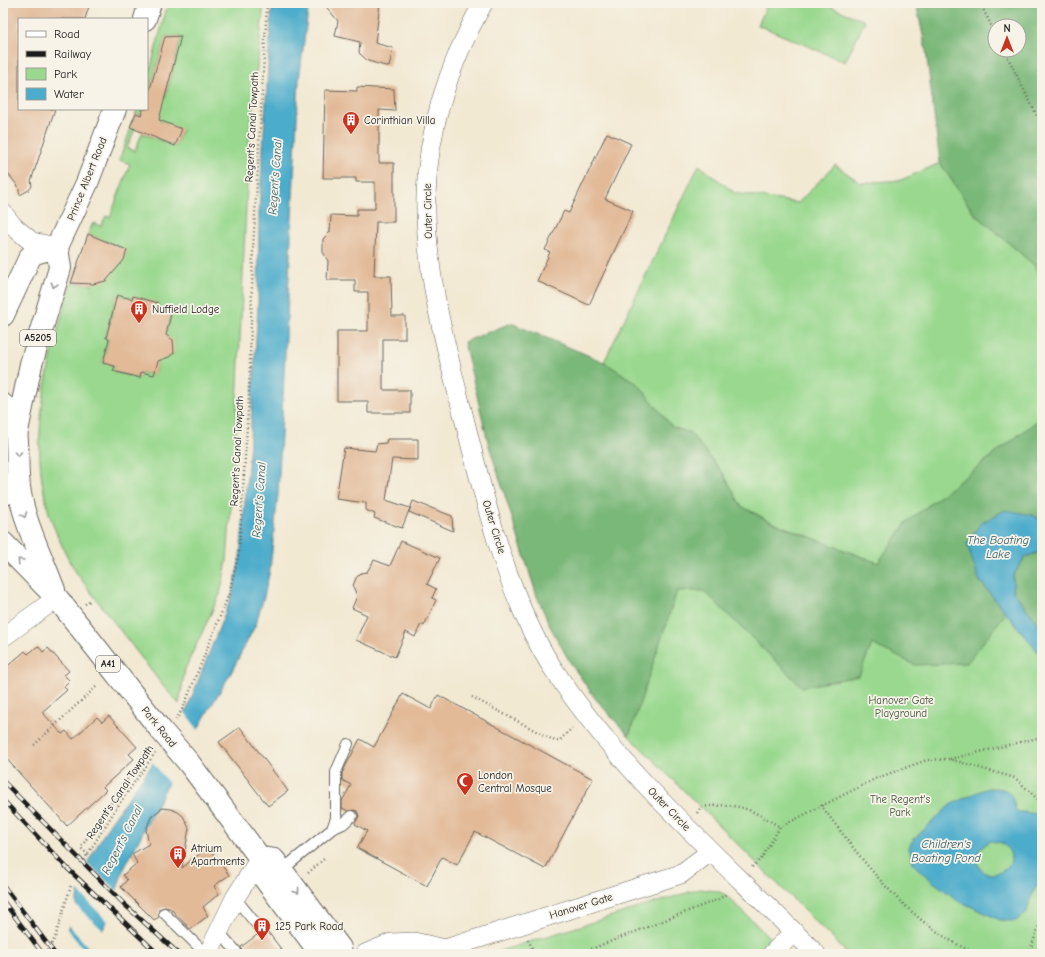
<svg xmlns="http://www.w3.org/2000/svg" width="1045" height="957" font-family="'Comic Neue',sans-serif">
<style>
.green{fill:#99d88e;stroke:#5a7a55;fill-rule:evenodd}
.forest{fill:#7ab879;stroke:#4b6a4a;fill-rule:evenodd}
.water{fill:#4caccb;stroke:#346474;fill-rule:evenodd}
.pier{fill:#f2e9d3}
.building{fill:#e2ba98}
.lines{fill:none;stroke-linecap:round;stroke-linejoin:round}
.service-casing{stroke:#67645c;stroke-width:12}
.minor-casing{stroke:#67645c;stroke-width:20}
.primary-casing{stroke:#67645c;stroke-width:24}
.trunk-casing{stroke:#67645c;stroke-width:24}
.path{stroke:#67645c;stroke-width:2.5;stroke-dasharray:1 3;stroke-linecap:butt}
.service{stroke:#fff;stroke-width:10}
.minor{stroke:#fff;stroke-width:19}
.primary{stroke:#fff;stroke-width:22}
.trunk{stroke:#fff;stroke-width:22}
.rail-casing{stroke:#1c1c1c;stroke-width:4.5}
.rail{stroke:#f7f3e8;stroke-width:3;stroke-dasharray:9;stroke-linecap:butt}
.trunk-bridge-casing{stroke:#67645c;stroke-width:24;stroke-linecap:butt}
.trunk-bridge{stroke:#fff;stroke-width:22}
.oneway{stroke:#999}
.labels{text-anchor:middle;dominant-baseline:central;stroke-width:3.5;stroke-linejoin:round;paint-order:stroke}
.shield{fill:#f7f3e8;stroke:#5e5c59;stroke-width:1}
.shield-label{font-size:10px;font-weight:bold;fill:#1c1c1c}
.poi-label{font-size:11px;fill:#1c1c1c;stroke:#f7f3e8;text-anchor:start}
.street-label{font-size:11px;fill:#1c1c1c;stroke:#f7f3e8}
.park-label{font-size:11px;fill:#42543e;stroke:#f7f3e8}
.water-label{font-size:12px;font-style:italic;fill:#325d6b;stroke:#f7f3e8}
</style>
<rect width="100%" height="100%" fill="#f7f3e8"/>
<filter id="ink" filterUnits="userSpaceOnUse"><feTurbulence type="fractalNoise" baseFrequency=".025" numOctaves="2"/><feDisplacementMap in="SourceGraphic" scale="8" xChannelSelector="R" yChannelSelector="G"/><feConvolveMatrix kernelMatrix="1 2 1 2 8 2 1 2 1" color-interpolation-filters="sRGB"/></filter>
<filter id="wash" filterUnits="userSpaceOnUse"><feTurbulence type="fractalNoise" baseFrequency=".012" numOctaves="4" result="noise"/><feDisplacementMap in="SourceGraphic" scale="16" xChannelSelector="R" yChannelSelector="G"/><feGaussianBlur stdDeviation="0.9" result="paint"/><feColorMatrix in="noise" values="0 0 0 0 0 0 0 0 0 0 0 0 0 0 0 0 0 1.4 0 .05"/><feComposite in="paint" operator="in"/></filter>
<g filter="url(#wash)">
<rect width="100%" height="100%" fill="#f2e9d3"/>
<path class="green" d="M168,3H264L249,142L235,449L227,561L220,594L185,669L179,704L163,686L77,574C66,555 56,535 49,513C26,437 50,357 71,283L93,284L126,250L88,234L93,223L101,226L106,216L110,217L130,164L119,160C126,144 131,126 137,109H143L141,115L136,113L130,126L135,129L127,148L135,151L142,133L175,146L182,130L151,117L147,100V81ZM181,36L165,98L149,93L165,37ZM117,295L132,299L133,297L158,303L157,307L172,311L165,337L173,354L167,358L159,356L154,375L141,372L139,378L114,372L115,366L103,363L109,339L106,337Z
M768,3H822L865,21L845,62L758,25Z
M940,163L974,213L1035,265L1042,283V415L1041,418L907,522L878,563L771,522L741,506L723,473L690,433L672,427L639,385L604,362L699,165L735,193L798,203L835,165L861,183L901,180Z
M488,442L792,591L979,580L1042,520V954H848L629,736L595,698L570,662L551,628L537,596Z
M699,889L717,891L726,895L774,942L762,954H490Z"/>
<path class="forest" d="M921,3H1042V283L1034,265L974,213L940,163L926,50L917,7ZM995,26H1019V50H995Z
M511,323L604,362L639,385L672,427L690,433L723,473L741,506L771,522L878,563L907,522L1041,418L1042,415V520L1032,515L979,580L1006,613L967,663L915,665L872,644L859,676L802,687L704,591H677L629,736L595,698L570,662L551,628L537,596L488,442L464,342Z
M1042,551V629L1013,591V576L1025,557Z"/>
<path class="water" d="M272,3H309L299,80L278,495L270,570L264,597L255,626L231,673L207,713L168,783L123,871L107,922L89,954H54L68,928L76,907L78,893L89,860L110,823L151,766L187,709L232,595L240,558L249,454L258,306L259,210Z
M1005,510L1032,515L1042,520V551L1025,557L1013,576V591L1042,629V657L979,580L967,544L980,524Z
M988,788C1010,788 1011,791 1016,811L1037,814L1042,818V880L1034,890L1027,911L1016,921H1002L959,901L932,881L914,865L909,848L912,841L950,805L973,794ZM991,841L1002,843C1035,870 965,894 980,848Z"/>
<path class="pier" d="M184,711L199,731L170,785L152,761Z
M86,862L118,892L109,923L77,890Z
M74,904L104,931L93,952L67,924Z
M66,928L88,954H52Z"/>
<g id="blocks">
<path class="building" d="M3,3H90L85,19H19V109H55L31,181L32,186L29,190L20,195L18,186L3,168Z
M323,3H380L375,43L393,48L389,67L368,61L359,53L360,42L335,36L338,21Z
M181,36L159,120L182,129L175,146L130,127L136,113L141,115L143,109H147V99L165,37Z
M357,87L394,89L395,111L379,110V163H394V222H376L374,276H391L392,316H405V339H383V390H410V413H368V401H337V331H368V292H355V280H327L328,261L323,252V239L330,232L331,215L357,216V209H375V182H356V178H323L325,90L357,91Z
M607,133L631,144L605,199L633,211L589,305L537,281L550,252L545,250L564,211L569,213Z
M88,234L127,250L124,260L106,281L93,284L71,283Z
M117,295L132,299L133,296L158,303L157,307L172,310L166,335L173,340L174,353L169,357L158,361L154,375L141,372L140,378L113,371L115,366L103,363L109,339L106,338Z
M387,439H418V460L392,459L386,500L410,508L402,528L374,518L375,514L366,510V503L336,499L344,448L375,451L377,444L386,443Z
M413,501L452,516L453,531L409,512Z
M401,541L440,558L427,584L436,589L432,598L436,600L424,626L421,624L415,637L406,632L395,657L356,640L367,615L352,608L357,596L353,586L356,578L361,573L367,572L374,560L390,566Z
M38,646L43,652L48,648L69,671L64,675L70,681L64,687L67,690L42,712L62,734L66,731L73,739L97,717L102,722L109,716L137,747L129,754L134,759L103,787L106,790L67,826L3,755V670L25,651L28,654Z
M403,694L431,709L438,695L593,779L545,869L475,832L457,865L442,857L427,886L357,848L367,831L355,824L359,816L357,811L354,810L348,811L342,808V801L351,785L342,780V773L360,739L374,747Z
M240,727L288,791L268,806L219,742Z
M162,808L171,809L178,812L183,816L189,828L182,868L208,847L229,875L214,886L219,894L203,907L208,916L190,929L170,908L165,907L159,909V917L154,920L121,887L127,880L123,875L137,863L132,854L149,844L146,830L151,817Z
M268,932L285,954H242L241,947L257,935L263,937Z"/>
</g>
</g>
<g filter="url(#ink)">
<use href="#blocks" fill-opacity="0" stroke="#67645c" stroke-width="1"/>
<g class="lines">
<defs>
<path id="service" d="M332,829L343,824L352,816
M282,870L332,829L336,818V772L348,744
M235,898L262,931
M164,913L206,954
M218,931L236,951"/>
<path id="minor" d="M483,3C450,62 428,126 426,195C424,268 445,344 463,414C484,497 507,599 554,670C626,779 725,862 816,954
M3,213L13,226L32,242L57,247
M3,637L57,598
M208,954L235,898L260,858
M365,954L391,943L414,942L445,949
M440,954L445,949L681,874L710,852
M772,954L794,932"/>
<path id="primary" d="M145,19L150,3
M3,315L30,257L35,253L57,247
M17,431L31,364L60,268L57,247L87,183L115,109"/>
<path id="trunk" d="M3,405C22,426 16,450 18,476C20,516 40,552 54,590
M3,495L18,477
M3,543L57,598L160,729
M189,763L260,858L259,871L321,954
M260,858L274,860L340,948L341,954"/>
</defs>
<use href="#service" class="service-casing"/>
<use href="#minor" class="minor-casing"/>
<use href="#primary" class="primary-casing"/>
<use href="#trunk" class="trunk-casing"/>
<path class="path" d="M980,3L995,33
M1041,3L1042,4
M1004,50L1042,126
M85,604L90,601
M472,697L555,741H559L572,728
M176,720L184,706L229,594L239,552L249,395L253,250L267,3
M34,745L98,685
M950,759L1042,737
M821,805C864,863 909,925 977,954
M697,813L701,807C738,802 749,808 780,827
M88,855L81,848L87,838L149,748
M84,860L117,807L155,753
M752,867L761,859L780,827L877,778L927,760L949,759L1015,778L1042,803
M308,873L325,858
M528,940L535,954
M45,954L55,938L71,885
M568,954L581,953L719,899L728,893
M1029,954L1042,916"/>
<use href="#service" class="service"/>
<use href="#minor" class="minor"/>
<use href="#primary" class="primary"/>
<use href="#trunk" class="trunk"/>
<defs>
<path id="rail" d="M3,781L124,904L179,954
M3,800L67,868L158,954
M3,885L55,954
M3,901L43,954"/>
</defs>
<use href="#rail" class="rail-casing"/>
<use href="#rail" class="rail"/>
<defs>
<path id="trunk-bridge" d="M160,729L189,763"/>
</defs>
<use href="#trunk-bridge" class="trunk-bridge-casing"/>
<use href="#trunk-bridge" class="trunk-bridge"/>
</g>
<defs><path id="oneway-chevron" d="M-2-3.5L2.5 0L-2 3.5" fill="none" stroke-width="1.6" stroke-linecap="round" stroke-linejoin="round"/></defs>
<g class="oneway">
<use href="#oneway-chevron" transform="translate(54 285) rotate(108)"/>
<use href="#oneway-chevron" transform="translate(18 454) rotate(89)"/>
<use href="#oneway-chevron" transform="translate(24 515) rotate(70)"/>
<use href="#oneway-chevron" transform="translate(20 561) rotate(-133)"/>
<use href="#oneway-chevron" transform="translate(297 891) rotate(53)"/>
</g>
</g>
<defs>
<symbol id="building-pin" viewBox="-11 -11 22 30"><path d="M0 17L-7.5 6A9.5 9.5 0 1 1 7.5 6Z" fill="#c8321e" stroke="#f7f3e8"/><path d="M-4-6H4V6H1V3H-1V6H-4ZM-2.5-4.3h1.7v1.8h-1.7ZM.8-4.3h1.7v1.8H.8ZM-2.5-1h1.7V.8h-1.7ZM.8-1h1.7V.8H.8Z" fill="#fff"/></symbol>
<symbol id="mosque-pin" viewBox="-11 -11 22 30"><path d="M0 17L-7.5 6A9.5 9.5 0 1 1 7.5 6Z" fill="#c8321e" stroke="#f7f3e8"/><path d="M3.5-4.9A6 6 0 1 0 3.5 4.9A5 5 0 1 1 3.5-4.9Z" fill="#fff"/></symbol>
</defs>
<g fill-rule="evenodd">
<use href="#building-pin" x="341" y="110" width="20" height="27"/>
<use href="#building-pin" x="129" y="299" width="20" height="27"/>
<use href="#mosque-pin" x="455" y="771" width="20" height="27"/>
<use href="#building-pin" x="168" y="844" width="20" height="27"/>
<use href="#building-pin" x="252" y="916" width="20" height="27"/>
</g>
<g class="labels">
<g class="shield">
<rect x="20" y="330" width="36" height="16" rx="3"/>
<rect x="96" y="656" width="24" height="16" rx="3"/>
</g>
<g class="shield-label">
<text x="38" y="338">A5205</text>
<text x="108" y="664">A41</text>
</g>
<g class="poi-label">
<text x="364" y="120">Corinthian Villa</text>
<text x="152" y="309">Nuffield Lodge</text>
<text x="478" y="775">London<tspan x="478" dy="13">Central Mosque</tspan></text>
<text x="191" y="848">Atrium<tspan x="191" dy="13">Apartments</tspan></text>
<text x="275" y="926">125 Park Road</text>
</g>
<g class="street-label">
<text transform="translate(252 127) rotate(-87)">Regent's Canal Towpath</text>
<text transform="translate(87 179) rotate(-68)">Prince Albert Road</text>
<text transform="translate(428 211) rotate(-91)">Outer Circle</text>
<text transform="translate(237 451) rotate(-87)">Regent's Canal Towpath</text>
<text transform="translate(494 527) rotate(73)">Outer Circle</text>
<text transform="translate(159 727) rotate(51)">Park Road</text>
<text transform="translate(120 792) rotate(-56)">Regent's Canal Towpath</text>
<text transform="translate(669 809) rotate(46)">Outer Circle</text>
<text transform="translate(581 906) rotate(-17)">Hanover Gate</text>
</g>
<g class="park-label">
<text x="901" y="700">Hanover Gate<tspan x="901" dy="13">Playground</tspan></text>
<text x="900" y="799">The Regent's<tspan x="900" dy="13">Park</tspan></text>
</g>
<g class="water-label">
<text transform="translate(275 177) rotate(-86)">Regent's Canal</text>
<text transform="translate(259 500) rotate(-86)">Regent's Canal</text>
<text x="998" y="540">The Boating<tspan x="998" dy="14">Lake</tspan></text>
<text transform="translate(122 840) rotate(-63)">Regent's Canal</text>
<text x="946" y="844">Children's<tspan x="946" dy="14">Boating Pond</tspan></text>
</g>
</g>
<rect width="1045" height="957" fill="none" stroke="#f7f3e8" stroke-width="16"/>
<rect x="18" y="18" width="130" height="92" fill="#f7f3e8" stroke="#9f9d96"/>
<rect x="26" y="31" width="20" height="6" fill="#ffffff" stroke="#9f9d96"/>
<text x="54" y="38" font-size="12" fill="#1c1c1c">Road</text>
<rect x="26" y="51" width="20" height="6" fill="#1c1c1c" stroke="#9f9d96"/>
<text x="54" y="58" font-size="12" fill="#1c1c1c">Railway</text>
<rect x="26" y="68" width="20" height="12" fill="#99d88e" stroke="#9f9d96"/>
<text x="54" y="78" font-size="12" fill="#1c1c1c">Park</text>
<rect x="26" y="88" width="20" height="12" fill="#4caccb" stroke="#9f9d96"/>
<text x="54" y="98" font-size="12" fill="#1c1c1c">Water</text>
<g transform="translate(1007 38)"><circle r="19" fill="#f7f3e8" stroke="#9f9d96"/>
<path d="M0-3L7 15L0 10L-7 15Z" fill="#c8321e"/>
<text y="-6" font-size="11" font-weight="bold" text-anchor="middle" fill="#1c1c1c">N</text>
</g>
</svg>
